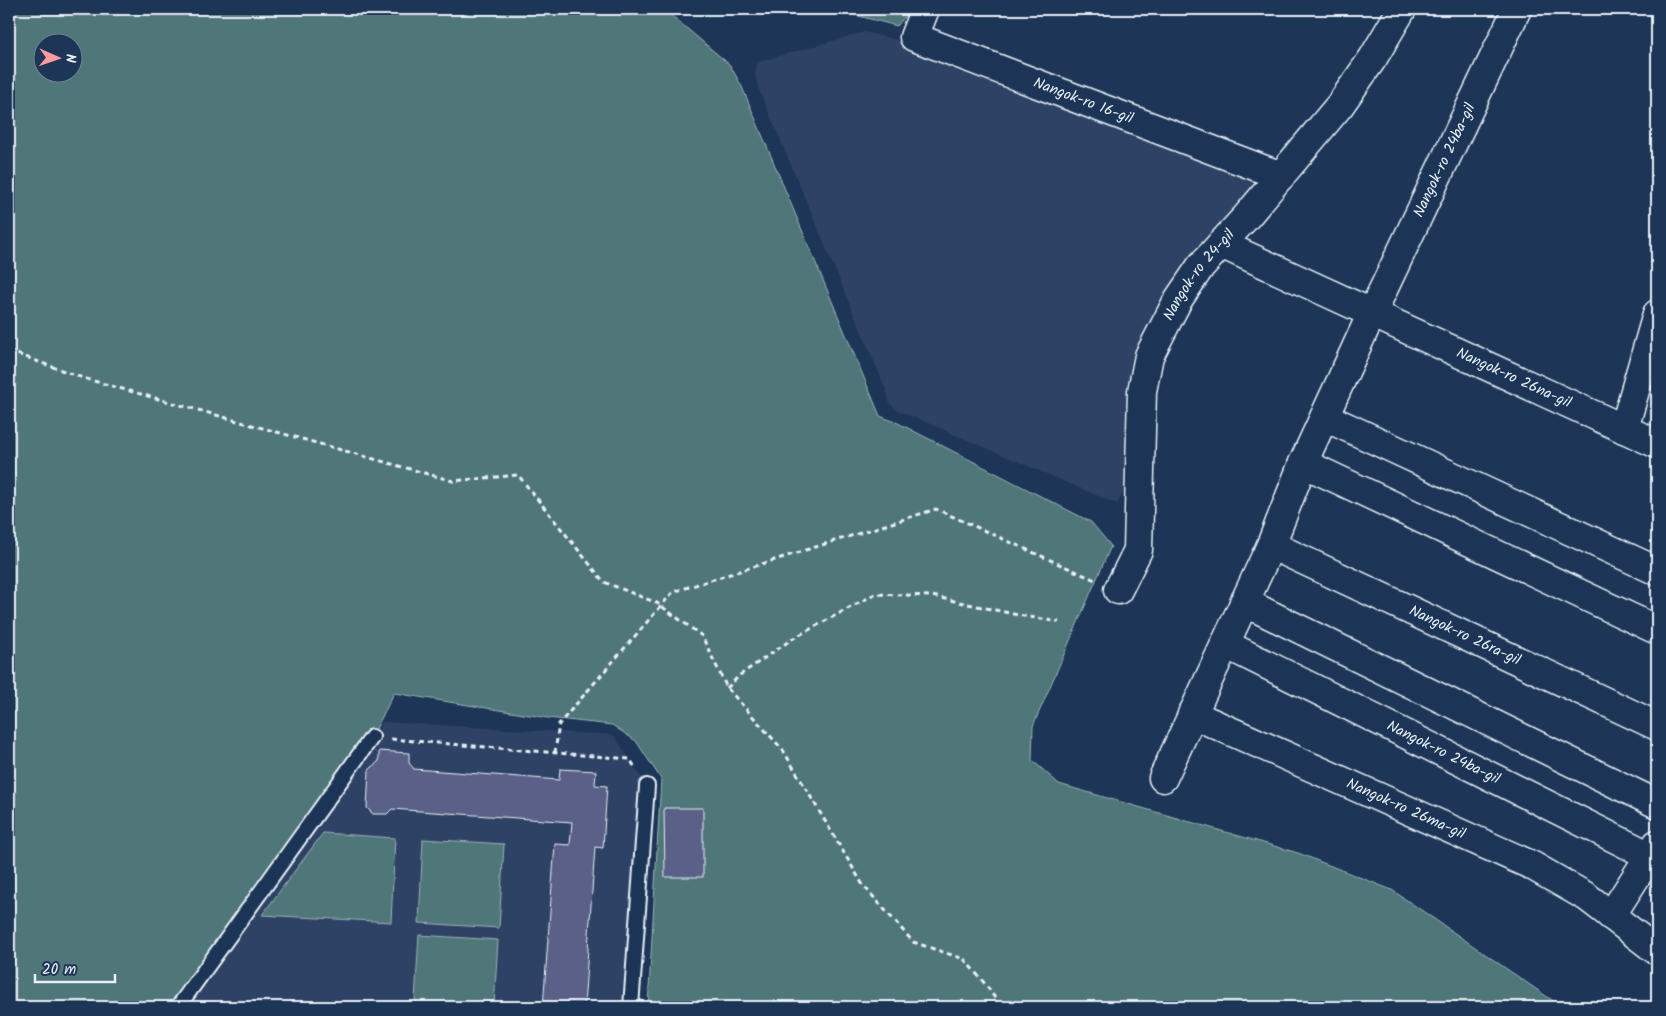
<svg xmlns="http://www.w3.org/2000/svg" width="1666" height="1016" font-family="Kalam,sans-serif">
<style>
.built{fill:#2f4266}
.green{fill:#507678;stroke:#9cb4b8;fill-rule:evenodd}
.building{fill:#5a6188;stroke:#e8f1f8}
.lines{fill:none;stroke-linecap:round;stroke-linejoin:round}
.lane-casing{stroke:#e8f1f8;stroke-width:18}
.street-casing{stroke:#e8f1f8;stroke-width:31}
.path{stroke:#e8f1f8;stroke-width:3;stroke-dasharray:5 4;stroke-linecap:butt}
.lane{stroke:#1d3557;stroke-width:14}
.street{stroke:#1d3557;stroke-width:28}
.labels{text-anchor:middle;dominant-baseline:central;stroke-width:4.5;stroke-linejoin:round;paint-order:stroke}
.street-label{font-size:15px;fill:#e8f1f8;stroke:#1d3557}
</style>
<rect width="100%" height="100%" fill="#1d3557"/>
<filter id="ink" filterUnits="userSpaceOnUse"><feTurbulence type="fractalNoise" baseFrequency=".02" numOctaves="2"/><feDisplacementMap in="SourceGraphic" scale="10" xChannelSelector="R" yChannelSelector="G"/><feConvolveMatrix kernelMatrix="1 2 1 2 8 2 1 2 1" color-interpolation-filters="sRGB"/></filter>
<g filter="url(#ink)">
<path class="built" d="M864,32L901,41L1242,171L1252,179L1257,194L1170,298L1131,479L1117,504L897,410L889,403L887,392L758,87L755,74L758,62Z
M383,722L614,735L647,786L631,1007H178Z"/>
<path class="green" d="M9,9H664L730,65L742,87L880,416L898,423L1091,522L1111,546L1033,726L1032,760L1059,784L1298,853L1392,890L1562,1007H648L661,779L636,741L612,725L548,718L394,693L372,737L178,1007H9ZM42,42H72V72H42Z
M832,9H909L906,15L897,26Z
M323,833L395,838L391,922L262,915Z
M423,839L504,844L499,928L419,923Z
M419,935L498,940L494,1007H421L415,1000Z"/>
<path class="building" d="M379,751L409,753V763L414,769L559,780L560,769L596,771L595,785L607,786L603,848L595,847L584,1007H543L555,844L570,845L572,822L392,809L387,814H373L367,808L369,770L379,761Z
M664,808H703V877H665Z"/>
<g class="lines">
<defs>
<path id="lane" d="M178,1007L372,737
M631,1007L647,786"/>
<g id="street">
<path id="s1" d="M925,9L914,37L1281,176"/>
<path id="s2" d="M1221,244L1657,444"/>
<path d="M1325,417L1657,571"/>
<path d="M1624,429L1657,314"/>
<path d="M1303,463L1657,630"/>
<path id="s3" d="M1271,545L1657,726"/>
<path id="s4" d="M1118,590L1138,550L1142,391L1149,356L1178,300L1201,266L1247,216L1340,105L1373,58L1402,9"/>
<path d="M1244,602L1657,804"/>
<path id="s5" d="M1225,644L1650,856"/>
<path id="s6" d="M1192,714L1531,865L1587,897L1657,951"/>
<path id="s7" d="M1163,778L1271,545L1303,463L1372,313L1517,9"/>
<path d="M1611,916L1657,844"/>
</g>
</defs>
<use href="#lane" class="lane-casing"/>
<use href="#street" class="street-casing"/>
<path class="path" d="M9,351L83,378L453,481L518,475L604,582L657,603L702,636L727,688L783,750L863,885L913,942L964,959L986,985L1001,1007
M727,688L740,675L792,639L875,594L932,596L1018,615L1059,622
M391,739L630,759L636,769
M555,753L559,724L673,592L936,509L1095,580"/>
<use href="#lane" class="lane"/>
<use href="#street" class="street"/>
</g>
</g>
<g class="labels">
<g class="street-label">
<text stroke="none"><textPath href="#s1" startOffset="211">Nangok-ro 16-gil</textPath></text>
<text stroke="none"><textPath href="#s7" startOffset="679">Nangok-ro 24ba-gil</textPath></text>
<text stroke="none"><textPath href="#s4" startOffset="335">Nangok-ro 24-gil</textPath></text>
<text stroke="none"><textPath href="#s2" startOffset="322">Nangok-ro 26na-gil</textPath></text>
<text stroke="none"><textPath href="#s3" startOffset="214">Nangok-ro 26ra-gil</textPath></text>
<text stroke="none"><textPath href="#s5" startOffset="244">Nangok-ro 24ba-gil</textPath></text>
<text stroke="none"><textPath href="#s6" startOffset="234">Nangok-ro 26ma-gil</textPath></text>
</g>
</g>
<rect width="1666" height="1016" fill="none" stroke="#1d3557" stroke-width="30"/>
<rect x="15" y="15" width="1636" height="986" fill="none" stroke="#e8f1f8" stroke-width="2" filter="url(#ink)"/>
<g transform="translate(58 58) rotate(92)"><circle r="24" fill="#1d3557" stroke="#6e8097"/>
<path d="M0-4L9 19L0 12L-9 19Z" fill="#ff9aa2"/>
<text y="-8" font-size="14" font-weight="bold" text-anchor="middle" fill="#e8f1f8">N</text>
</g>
<path d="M35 974v8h80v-8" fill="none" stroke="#e8f1f8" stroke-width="2.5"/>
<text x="42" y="974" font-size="15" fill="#e8f1f8" stroke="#1d3557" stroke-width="4" paint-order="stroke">20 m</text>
</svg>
